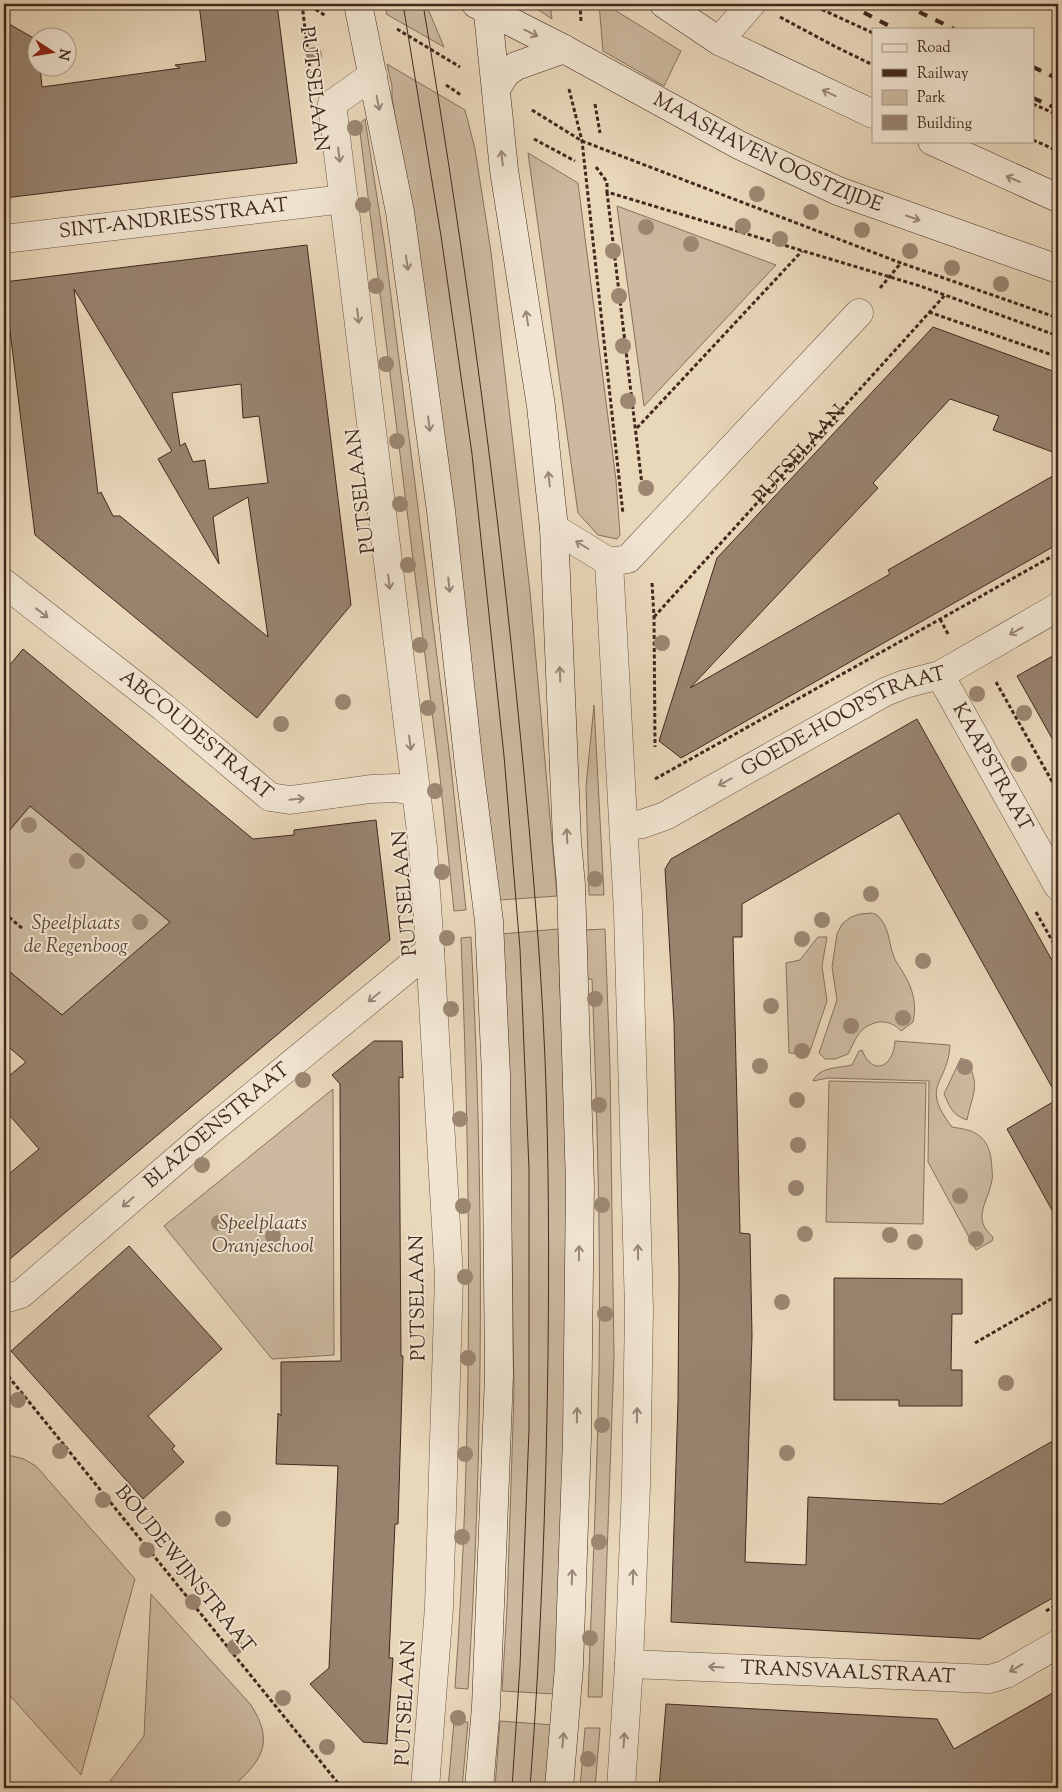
<svg xmlns="http://www.w3.org/2000/svg" width="1062" height="1792" font-family="'Sorts Mill Goudy',serif">
<style>
.green{fill:#ccb99f;stroke:#86715e}
.building{fill:#98836f;stroke:#40291d;fill-rule:evenodd}
.lines{fill:none;stroke-linecap:round;stroke-linejoin:round}
.street-casing{stroke:#6a5444;stroke-width:29}
.secondary-casing{stroke:#40291d;stroke-width:29}
.path{stroke:#40291d;stroke-width:3;stroke-dasharray:4 2.5;stroke-linecap:butt}
.street{stroke:#f1e5d2;stroke-width:28}
.secondary{stroke:#f1e5d2;stroke-width:28}
.tram{stroke:#40291d;stroke-width:1}
.rail{stroke:#40291d;stroke-width:4;stroke-dasharray:9 9;stroke-linecap:butt}
.tree{fill:#9b8772}
.oneway{stroke:#988778}
.labels{text-anchor:middle;dominant-baseline:central;stroke-width:4;stroke-linejoin:round;paint-order:stroke}
.street-label{font-size:20px;fill:#40291d;stroke:#f1e5d2}
.park-label{font-size:20px;font-style:italic;fill:#5c4637;stroke:#f1e5d2}
</style>
<rect width="100%" height="100%" fill="#e9d7ba"/>
<filter id="stains"><feTurbulence type="fractalNoise" baseFrequency=".004" numOctaves="4"/><feColorMatrix values="0 0 0 0 .2 0 0 0 0 .09 0 0 0 0 .02 0 0 0 .5 -.17"/></filter>
<radialGradient id="worn" r=".72"><stop offset=".6" stop-color="#630" stop-opacity="0"/><stop offset="1" stop-color="#630" stop-opacity=".3"/></radialGradient>
<path class="green" d="M387,4H426L444,47L386,14Z
M530,4H550L552,19Z
M599,4H605L681,51L664,86L603,51Z
M387,64L465,110L475,149L491,252L530,592L557,896L500,900L497,891L429,328L392,97V86Z
M365,119L385,249L451,766L466,910L454,911L439,768L359,124Z
M528,153L578,183L616,480L620,535L617,539L598,535L578,513Z
M617,206L776,265L644,406Z
M594,705L604,895H589L586,787Z
M38,796L184,933L79,1029L4,967V837Z
M872,913L877,915C890,927 888,942 894,957C896,963 901,968 904,974C913,989 917,1005 913,1022L901,1031C890,1019 875,1019 862,1030C856,1036 852,1047 848,1054L835,1059H825L819,1053L837,1000L832,967L837,934L842,924L851,917L860,914Z
M558,929L569,1247L568,1390L555,1694L502,1691L507,1607L514,1393L509,1066L501,934Z
M605,929L610,1067L614,1358L602,1697H588C592,1589 597,1480 599,1372C601,1241 597,1110 592,979H587L584,930Z
M471,937C484,1188 484,1438 468,1689L455,1688C473,1438 471,1188 461,938Z
M818,937H827L822,966L827,1001L809,1054L789,1053L786,963L800,960Z
M895,1041L950,1045C948,1085 919,1084 952,1127C958,1128 965,1129 971,1131C988,1138 991,1152 992,1169C992,1172 993,1177 992,1180C988,1203 971,1218 993,1237L992,1241L976,1250L928,1162L929,1081L828,1078L813,1081C819,1067 838,1068 852,1065L859,1051L862,1050C872,1077 894,1067 895,1041Z
M961,1058L967,1061C981,1087 972,1094 967,1120C952,1115 950,1107 944,1094Z
M829,1081L926,1083L923,1224L826,1222Z
M333,1089L334,1355L272,1359L164,1226Z
M4,1454L24,1459L36,1466L135,1579L81,1775L4,1689Z
M151,1594L251,1705C275,1743 262,1761 231,1788H105L144,1736Z
M454,1721L468,1722L462,1788H448Z
M500,1721L553,1725L548,1788H495Z
M585,1728H600L595,1788H580Z"/>
<path class="building" d="M199,4H277L297,163L4,198V21L37,40L38,68H40L42,87L180,68L175,65L206,61Z
M307,245L351,605L257,718L35,535L4,282ZM74,289L172,451L158,459L219,564L213,517L248,497L268,637L120,516H113L101,492L98,494ZM241,384L243,418L259,416L268,483L209,489L205,460L193,462L185,443L180,446L172,393Z
M933,327L1058,373V454L993,430L999,416L950,399L873,483L878,488L690,688L890,574L888,570L1058,473V544L681,758L659,741L717,558Z
M23,649L253,839L294,835V830L376,820L390,940L4,1264V1178L39,1149L4,1109V1080L26,1062L4,1043V967L62,1015L170,922L30,806L4,837V672Z
M1058,653V749L1017,676Z
M917,719L1058,971V1098L899,813L742,904V937H733L740,1233L750,1234L752,1336L745,1562L806,1565L808,1497L942,1504L1058,1438V1595L980,1639L671,1622L678,1401L679,1274L674,1022L665,869L671,859Z
M374,1041H402L403,1078L399,1077L401,1356H403L398,1524H395L389,1658H393L387,1744L363,1742L310,1684L329,1668L338,1466L276,1464L278,1413L281,1416V1362L341,1361L340,1084L332,1075Z
M1058,1099V1221L1007,1129Z
M129,1246L222,1349L148,1416L175,1446L172,1449L184,1462L143,1499L11,1351Z
M834,1278L962,1279V1314H952L951,1370H962V1406H899V1400H834Z
M1058,1690V1788H889L832,1786V1788H659L666,1704L937,1719L954,1749Z"/>
<g class="lines">
<defs>
<g id="street">
<path d="M719,41L751,4"/>
<path d="M373,75L332,104L423,848L430,950L449,1277L439,1607L425,1788"/>
<path id="s2" d="M4,239L344,199"/>
<path d="M554,528L609,562L628,559L859,313"/>
<path d="M609,562L628,912L639,1310L636,1486L629,1664L621,1788"/>
<path id="s3" d="M4,583L163,707L270,797L290,800L371,789L397,788L416,792"/>
<path id="s4" d="M940,675L1058,886"/>
<path id="s5" d="M624,826L642,824L665,816L885,692L905,684L940,675L1058,607"/>
<path id="s6" d="M4,1299L21,1294L210,1131L430,950"/>
<path id="s7" d="M629,1664L990,1679L1006,1674L1058,1644"/>
</g>
<g id="secondary">
<path d="M358,4L400,212L441,511L469,766L489,921L496,1075L499,1376L486,1707L479,1788"/>
<path id="s8" d="M476,4L564,49L739,145L838,191L1058,269"/>
<path d="M487,4L504,170L541,406L554,528L567,841L571,885L580,1185L577,1438L569,1667L559,1788"/>
<path d="M664,4L719,41L873,114"/>
<path d="M496,89L506,73L516,66L564,49"/>
<path d="M932,141L1058,198"/>
</g>
</defs>
<use href="#street" class="street-casing"/>
<use href="#secondary" class="secondary-casing"/>
<g class="path">
<path d="M302,4L311,78"/>
<path d="M580,4L581,21"/>
<path d="M810,4L873,33"/>
<path d="M310,6L326,16"/>
<path d="M780,17L836,47L873,65"/>
<path d="M397,29L460,67"/>
<path d="M446,85L461,95"/>
<path d="M569,89L582,141L623,514"/>
<path d="M595,104L600,133"/>
<path d="M1033,104L1058,115"/>
<path d="M532,110L582,141L901,263L1058,318"/>
<path d="M534,139L575,161"/>
<path d="M1033,140L1058,151"/>
<path d="M596,167L607,182V192L920,286L1058,336"/>
<path d="M607,192L643,493"/>
<path d="M880,288L901,263"/>
<path d="M929,312L1058,357"/>
<path d="M637,428L802,251"/>
<path d="M652,583L654,617L655,747"/>
<path id="s1" d="M654,617L945,295"/>
<path d="M940,619L948,634"/>
<path d="M996,682L1058,792"/>
<path d="M655,779L1058,553"/>
<path d="M1036,912L1058,951"/>
<path d="M4,913L23,929"/>
<path d="M975,1343L1058,1295"/>
<path d="M4,1371L342,1788"/>
<path d="M1046,1611L1058,1604"/>
</g>
<use href="#street" class="street"/>
<use href="#secondary" class="secondary"/>
<path class="tram" d="M403,4L441,236L472,454L504,756L520,949L529,1169V1429L520,1666L512,1788
M423,4C461,232 493,461 516,691C528,813 540,936 545,1059C549,1158 549,1257 548,1356C546,1500 541,1645 530,1788"/>
<path class="rail" d="M848,4L895,29
M903,4L954,29
M1033,67L1058,79
M1033,98L1058,109"/>
</g>
<g class="tree">
<circle cx="314" cy="55" r="8"/>
<circle cx="355" cy="128" r="8"/>
<circle cx="757" cy="194" r="8"/>
<circle cx="363" cy="205" r="8"/>
<circle cx="811" cy="212" r="8"/>
<circle cx="743" cy="226" r="8"/>
<circle cx="646" cy="227" r="8"/>
<circle cx="862" cy="230" r="8"/>
<circle cx="780" cy="239" r="8"/>
<circle cx="691" cy="244" r="8"/>
<circle cx="613" cy="251" r="8"/>
<circle cx="910" cy="251" r="8"/>
<circle cx="952" cy="268" r="8"/>
<circle cx="1001" cy="284" r="8"/>
<circle cx="376" cy="286" r="8"/>
<circle cx="619" cy="296" r="8"/>
<circle cx="623" cy="346" r="8"/>
<circle cx="386" cy="364" r="8"/>
<circle cx="628" cy="401" r="8"/>
<circle cx="397" cy="441" r="8"/>
<circle cx="646" cy="488" r="8"/>
<circle cx="400" cy="504" r="8"/>
<circle cx="408" cy="565" r="8"/>
<circle cx="662" cy="643" r="8"/>
<circle cx="420" cy="645" r="8"/>
<circle cx="977" cy="694" r="8"/>
<circle cx="343" cy="702" r="8"/>
<circle cx="428" cy="708" r="8"/>
<circle cx="1024" cy="713" r="8"/>
<circle cx="281" cy="724" r="8"/>
<circle cx="1019" cy="764" r="8"/>
<circle cx="435" cy="791" r="8"/>
<circle cx="29" cy="825" r="8"/>
<circle cx="77" cy="861" r="8"/>
<circle cx="442" cy="872" r="8"/>
<circle cx="595" cy="879" r="8"/>
<circle cx="871" cy="894" r="8"/>
<circle cx="822" cy="920" r="8"/>
<circle cx="140" cy="922" r="8"/>
<circle cx="447" cy="938" r="8"/>
<circle cx="802" cy="939" r="8"/>
<circle cx="923" cy="961" r="8"/>
<circle cx="595" cy="999" r="8"/>
<circle cx="771" cy="1006" r="8"/>
<circle cx="451" cy="1009" r="8"/>
<circle cx="903" cy="1018" r="8"/>
<circle cx="851" cy="1026" r="8"/>
<circle cx="802" cy="1051" r="8"/>
<circle cx="760" cy="1066" r="8"/>
<circle cx="965" cy="1067" r="8"/>
<circle cx="303" cy="1080" r="8"/>
<circle cx="797" cy="1100" r="8"/>
<circle cx="599" cy="1105" r="8"/>
<circle cx="460" cy="1119" r="8"/>
<circle cx="798" cy="1145" r="8"/>
<circle cx="202" cy="1165" r="8"/>
<circle cx="796" cy="1188" r="8"/>
<circle cx="960" cy="1196" r="8"/>
<circle cx="602" cy="1205" r="8"/>
<circle cx="463" cy="1206" r="8"/>
<circle cx="219" cy="1223" r="8"/>
<circle cx="805" cy="1234" r="8"/>
<circle cx="890" cy="1235" r="8"/>
<circle cx="273" cy="1236" r="8"/>
<circle cx="976" cy="1239" r="8"/>
<circle cx="915" cy="1242" r="8"/>
<circle cx="465" cy="1277" r="8"/>
<circle cx="782" cy="1302" r="8"/>
<circle cx="605" cy="1314" r="8"/>
<circle cx="468" cy="1358" r="8"/>
<circle cx="1006" cy="1383" r="8"/>
<circle cx="18" cy="1400" r="8"/>
<circle cx="602" cy="1425" r="8"/>
<circle cx="60" cy="1451" r="8"/>
<circle cx="787" cy="1453" r="8"/>
<circle cx="465" cy="1454" r="8"/>
<circle cx="103" cy="1500" r="8"/>
<circle cx="223" cy="1519" r="8"/>
<circle cx="462" cy="1537" r="8"/>
<circle cx="599" cy="1542" r="8"/>
<circle cx="147" cy="1550" r="8"/>
<circle cx="193" cy="1602" r="8"/>
<circle cx="590" cy="1638" r="8"/>
<circle cx="235" cy="1647" r="8"/>
<circle cx="283" cy="1698" r="8"/>
<circle cx="458" cy="1718" r="8"/>
<circle cx="327" cy="1747" r="8"/>
<circle cx="588" cy="1759" r="8"/>
</g>
<defs><path id="oneway-shaft" d="M-6 0H5M1.5-3L5.5 0L1.5 3" fill="none" stroke-width="1.6" stroke-linecap="round" stroke-linejoin="round" transform="scale(1.25)"/></defs>
<g class="oneway">
<use href="#oneway-shaft" transform="translate(531 33) rotate(27)"/>
<use href="#oneway-shaft" transform="translate(829 93) rotate(-155)"/>
<use href="#oneway-shaft" transform="translate(378 103) rotate(79)"/>
<use href="#oneway-shaft" transform="translate(339 155) rotate(83)"/>
<use href="#oneway-shaft" transform="translate(502 158) rotate(-96)"/>
<use href="#oneway-shaft" transform="translate(1013 179) rotate(-157)"/>
<use href="#oneway-shaft" transform="translate(913 218) rotate(19)"/>
<use href="#oneway-shaft" transform="translate(407 263) rotate(82)"/>
<use href="#oneway-shaft" transform="translate(358 316) rotate(83)"/>
<use href="#oneway-shaft" transform="translate(527 318) rotate(-99)"/>
<use href="#oneway-shaft" transform="translate(429 424) rotate(83)"/>
<use href="#oneway-shaft" transform="translate(549 479) rotate(-96)"/>
<use href="#oneway-shaft" transform="translate(582 545) rotate(-148)"/>
<use href="#oneway-shaft" transform="translate(389 582) rotate(83)"/>
<use href="#oneway-shaft" transform="translate(449 585) rotate(84)"/>
<use href="#oneway-shaft" transform="translate(42 613) rotate(38)"/>
<use href="#oneway-shaft" transform="translate(1016 631) rotate(151)"/>
<use href="#oneway-shaft" transform="translate(560 674) rotate(-92)"/>
<use href="#oneway-shaft" transform="translate(410 743) rotate(83)"/>
<use href="#oneway-shaft" transform="translate(725 782) rotate(151)"/>
<use href="#oneway-shaft" transform="translate(297 799) rotate(-6)"/>
<use href="#oneway-shaft" transform="translate(567 836) rotate(-93)"/>
<use href="#oneway-shaft" transform="translate(374 997) rotate(141)"/>
<use href="#oneway-shaft" transform="translate(128 1202) rotate(139)"/>
<use href="#oneway-shaft" transform="translate(638 1252) rotate(-91)"/>
<use href="#oneway-shaft" transform="translate(579 1253) rotate(-89)"/>
<use href="#oneway-shaft" transform="translate(577 1415) rotate(-89)"/>
<use href="#oneway-shaft" transform="translate(637 1415) rotate(-89)"/>
<use href="#oneway-shaft" transform="translate(572 1577) rotate(-88)"/>
<use href="#oneway-shaft" transform="translate(633 1577) rotate(-88)"/>
<use href="#oneway-shaft" transform="translate(716 1667) rotate(-177)"/>
<use href="#oneway-shaft" transform="translate(1016 1668) rotate(149)"/>
<use href="#oneway-shaft" transform="translate(563 1740) rotate(-85)"/>
<use href="#oneway-shaft" transform="translate(624 1740) rotate(-86)"/>
</g>
<g class="labels">
<g class="street-label">
<text transform="translate(313 89) rotate(83)">PUTSELAAN</text>
<text stroke="none"><textPath href="#s8" startOffset="328">MAASHAVEN OOSTZIJDE</textPath></text>
<text stroke="none"><textPath href="#s2" startOffset="171">SINT-ANDRIESSTRAAT</textPath></text>
<text stroke="none"><textPath href="#s1" startOffset="218">PUTSELAAN</textPath></text>
<text transform="translate(362 491) rotate(-97)">PUTSELAAN</text>
<text stroke="none"><textPath href="#s5" startOffset="245">GOEDE-HOOPSTRAAT</textPath></text>
<text stroke="none"><textPath href="#s3" startOffset="245">ABCOUDESTRAAT</textPath></text>
<text stroke="none"><textPath href="#s4" startOffset="106">KAAPSTRAAT</textPath></text>
<text transform="translate(406 893) rotate(-95)">PUTSELAAN</text>
<text stroke="none"><textPath href="#s6" startOffset="276">BLAZOENSTRAAT</textPath></text>
<text transform="translate(419 1298) rotate(-91)">PUTSELAAN</text>
<text transform="translate(184 1570) rotate(51)">BOUDEWIJNSTRAAT</text>
<text stroke="none"><textPath href="#s7" startOffset="219">TRANSVAALSTRAAT</textPath></text>
<text transform="translate(407 1703) rotate(-87)">PUTSELAAN</text>
</g>
<g class="park-label">
<text x="76" y="924">Speelplaats<tspan x="76" dy="23">de Regenboog</tspan></text>
<text x="263" y="1224">Speelplaats<tspan x="263" dy="23">Oranjeschool</tspan></text>
</g>
</g>
<rect width="1062" height="1792" fill="none" stroke="#e9d7ba" stroke-width="20"/>
<rect x="5" y="5" width="1052" height="1782" fill="none" stroke="#40291d" stroke-width="2.5"/>
<rect x="10" y="10" width="1042" height="1772" fill="none" stroke="#40291d"/>
<rect x="872" y="28" width="162" height="115" fill="#f1e5d2" stroke="#aa9a8a"/>
<rect x="882" y="44" width="25" height="8" fill="#f1e5d2" stroke="#aa9a8a"/>
<text x="917" y="52" font-size="15" fill="#40291d">Road</text>
<rect x="882" y="69" width="25" height="8" fill="#40291d" stroke="#aa9a8a"/>
<text x="917" y="78" font-size="15" fill="#40291d">Railway</text>
<rect x="882" y="90" width="25" height="15" fill="#ccb99f" stroke="#aa9a8a"/>
<text x="917" y="102" font-size="15" fill="#40291d">Park</text>
<rect x="882" y="115" width="25" height="15" fill="#98836f" stroke="#aa9a8a"/>
<text x="917" y="128" font-size="15" fill="#40291d">Building</text>
<g transform="translate(52 52) rotate(102)"><circle r="24" fill="#f1e5d2" stroke="#aa9a8a"/>
<path d="M0-4L9 19L0 12L-9 19Z" fill="#8f2418"/>
<text y="-8" font-size="14" font-weight="bold" text-anchor="middle" fill="#40291d">N</text>
</g>
<rect width="100%" height="100%" filter="url(#stains)"/>
<rect width="100%" height="100%" fill="url(#worn)"/>
</svg>
